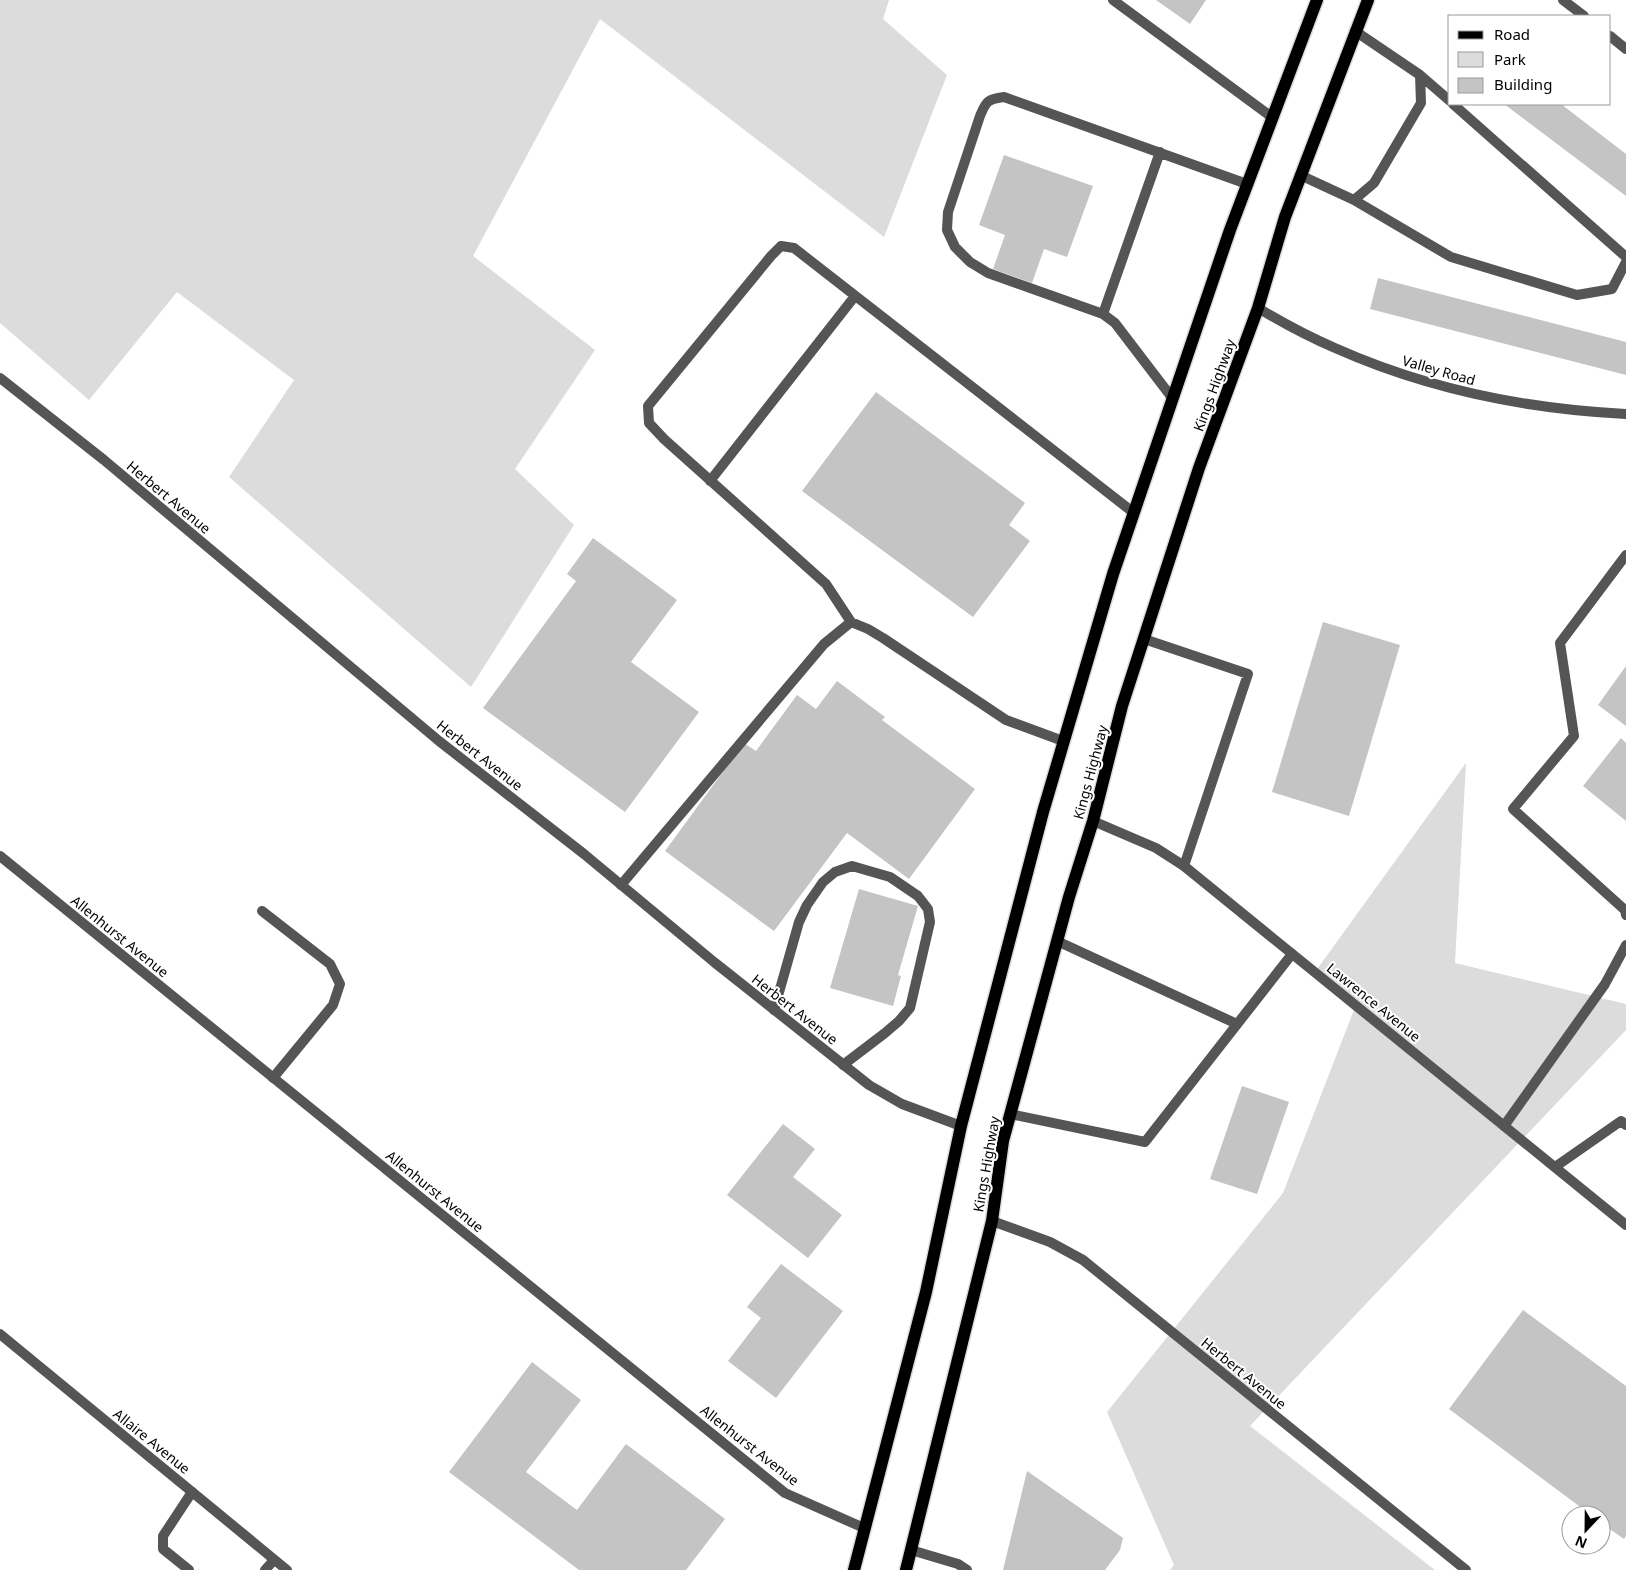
<svg xmlns="http://www.w3.org/2000/svg" width="1626" height="1570" font-family="'Noto Sans',sans-serif">
<style>
.green{fill:#dcdcdc}
.building{fill:#c4c4c4}
.lines{fill:none;stroke-linecap:round;stroke-linejoin:round}
.primary-casing{stroke:#dbdbdb;stroke-width:15}
.lane{stroke:#555;stroke-width:10}
.street{stroke:#555;stroke-width:10}
.primary{stroke:#000;stroke-width:12}
.labels{text-anchor:middle;dominant-baseline:central;stroke-width:4;stroke-linejoin:round;paint-order:stroke}
.street-label{font-size:14px;fill:#000;stroke:#fff}
</style>
<rect width="100%" height="100%" fill="#fff"/>
<path class="green" d="M0,0H889L883,19L947,75L884,237L600,19L473,256L595,350L515,469L574,525L471,687L229,477L294,380L177,292L89,400L0,323Z
M1466,763L1455,963L1626,1004V1030L1250,1426L1435,1570H1170L1174,1565L1107,1412L1283,1193L1357,1002L1315,972Z"/>
<path class="building" d="M1156,0H1206L1190,24Z
M1504,104H1561L1626,154V196Z
M1004,155L1093,186L1067,257L1044,249L1032,283L993,269L1005,235L979,225Z
M1378,278L1626,342V375L1370,309Z
M876,392L1025,503L1009,525L1030,541L973,617L802,491Z
M593,538L677,600L631,662L699,712L625,812L483,708L576,581L567,574Z
M1323,622L1400,645L1349,816L1272,792Z
M1626,666V726L1598,705Z
M837,681L885,717L882,720L975,789L909,879L847,833L774,931L665,851L744,743L756,751L797,695L816,709Z
M1621,738L1626,743V821L1583,786Z
M859,889L918,906L898,975L901,976L893,1006L830,988Z
M1242,1086L1289,1102L1257,1194L1210,1179Z
M783,1124L815,1149L793,1177L842,1215L808,1258L727,1195Z
M781,1264L843,1311L776,1398L728,1361L761,1318L747,1307Z
M1523,1310L1626,1386V1536L1624,1539L1601,1523V1515H1591L1449,1409Z
M532,1362L581,1400L526,1472L577,1510L626,1444L725,1519L686,1570H579L449,1472Z
M1027,1471L1123,1538L1120,1550L1105,1570H1003Z"/>
<g class="lines">
<defs>
<path id="primary" d="M854,1570L926,1292L961,1126L1043,812L1113,574L1230,230L1317,0
M906,1570L992,1221L1003,1141L1069,897L1093,821L1122,706L1199,468L1258,308L1285,217L1368,0"/>
</defs>
<use href="#primary" class="primary-casing"/>
<path class="lane" d="M1113,0L1273,118
M1563,0L1584,16
M1355,31L1420,75L1450,101
M1610,36L1626,49
M1453,104L1626,257
M1300,175L1354,200L1451,257L1577,295L1612,289L1626,262
M1354,200L1374,183L1421,103L1420,75
M1103,314L1160,152
M1173,399L1115,323L1103,314L988,273L970,262L955,247L947,230L948,212L980,116C986,101 988,99 1004,97L1247,184
M710,481L855,296
M1626,555L1560,643L1574,736L1513,809L1625,910L1626,915
M851,622L826,584L664,439L649,423L648,406L771,256L781,246L794,248L1134,513
M1144,639L1248,674L1184,866
M621,885L824,644L851,622L868,629L883,638L1006,720L1063,741
M262,911L330,964L340,984L333,1005L273,1078
M1057,941L1237,1024
M774,1010L799,922L807,905L823,882L835,872L852,866L890,877L918,896L928,909L930,922L910,1008L899,1021L885,1033L843,1065
M1010,1114L1145,1142L1292,954
M1504,1126L1605,984L1626,945
M1555,1167L1621,1121L1626,1125
M911,1550L958,1564L967,1570
M189,1570L163,1549V1536L192,1492
M265,1570L274,1560"/>
<path class="street" d="M1258,308C1283,323 1309,337 1335,348C1427,389 1526,409 1626,414
M0,378L104,460L439,741L584,854L714,962L869,1085L902,1104L961,1126
M1093,821L1156,848L1184,866L1626,1225
M0,856L785,1493L864,1528
M992,1221L1050,1242L1083,1260L1466,1570
M0,1334L287,1570"/>
<use href="#primary" class="primary"/>
</g>
<g class="labels">
<g class="street-label">
<text transform="translate(1439 370) rotate(16)">Valley Road</text>
<text transform="translate(1214 385) rotate(-70)">Kings Highway</text>
<text transform="translate(169 497) rotate(40)">Herbert Avenue</text>
<text transform="translate(480 755) rotate(38)">Herbert Avenue</text>
<text transform="translate(1090 772) rotate(-75)">Kings Highway</text>
<text transform="translate(120 936) rotate(39)">Allenhurst Avenue</text>
<text transform="translate(1374 1002) rotate(39)">Lawrence Avenue</text>
<text transform="translate(795 1009) rotate(38)">Herbert Avenue</text>
<text transform="translate(986 1164) rotate(-80)">Kings Highway</text>
<text transform="translate(435 1191) rotate(39)">Allenhurst Avenue</text>
<text transform="translate(1244 1373) rotate(39)">Herbert Avenue</text>
<text transform="translate(152 1441) rotate(39)">Allaire Avenue</text>
<text transform="translate(750 1445) rotate(38)">Allenhurst Avenue</text>
</g>
</g>
<rect x="1448" y="15" width="162" height="90" fill="#ffffff" stroke="#999999"/>
<rect x="1458" y="31" width="25" height="8" fill="#000000" stroke="#999999"/>
<text x="1494" y="40" font-size="15" fill="#000000">Road</text>
<rect x="1458" y="52" width="25" height="15" fill="#dcdcdc" stroke="#999999"/>
<text x="1494" y="65" font-size="15" fill="#000000">Park</text>
<rect x="1458" y="78" width="25" height="15" fill="#c4c4c4" stroke="#999999"/>
<text x="1494" y="90" font-size="15" fill="#000000">Building</text>
<g transform="translate(1586 1530) rotate(202)"><circle r="24" fill="#ffffff" stroke="#999999"/>
<path d="M0-4L9 19L0 12L-9 19Z" fill="#000000"/>
<text y="-8" font-size="14" font-weight="bold" text-anchor="middle" fill="#000000">N</text>
</g>
</svg>
